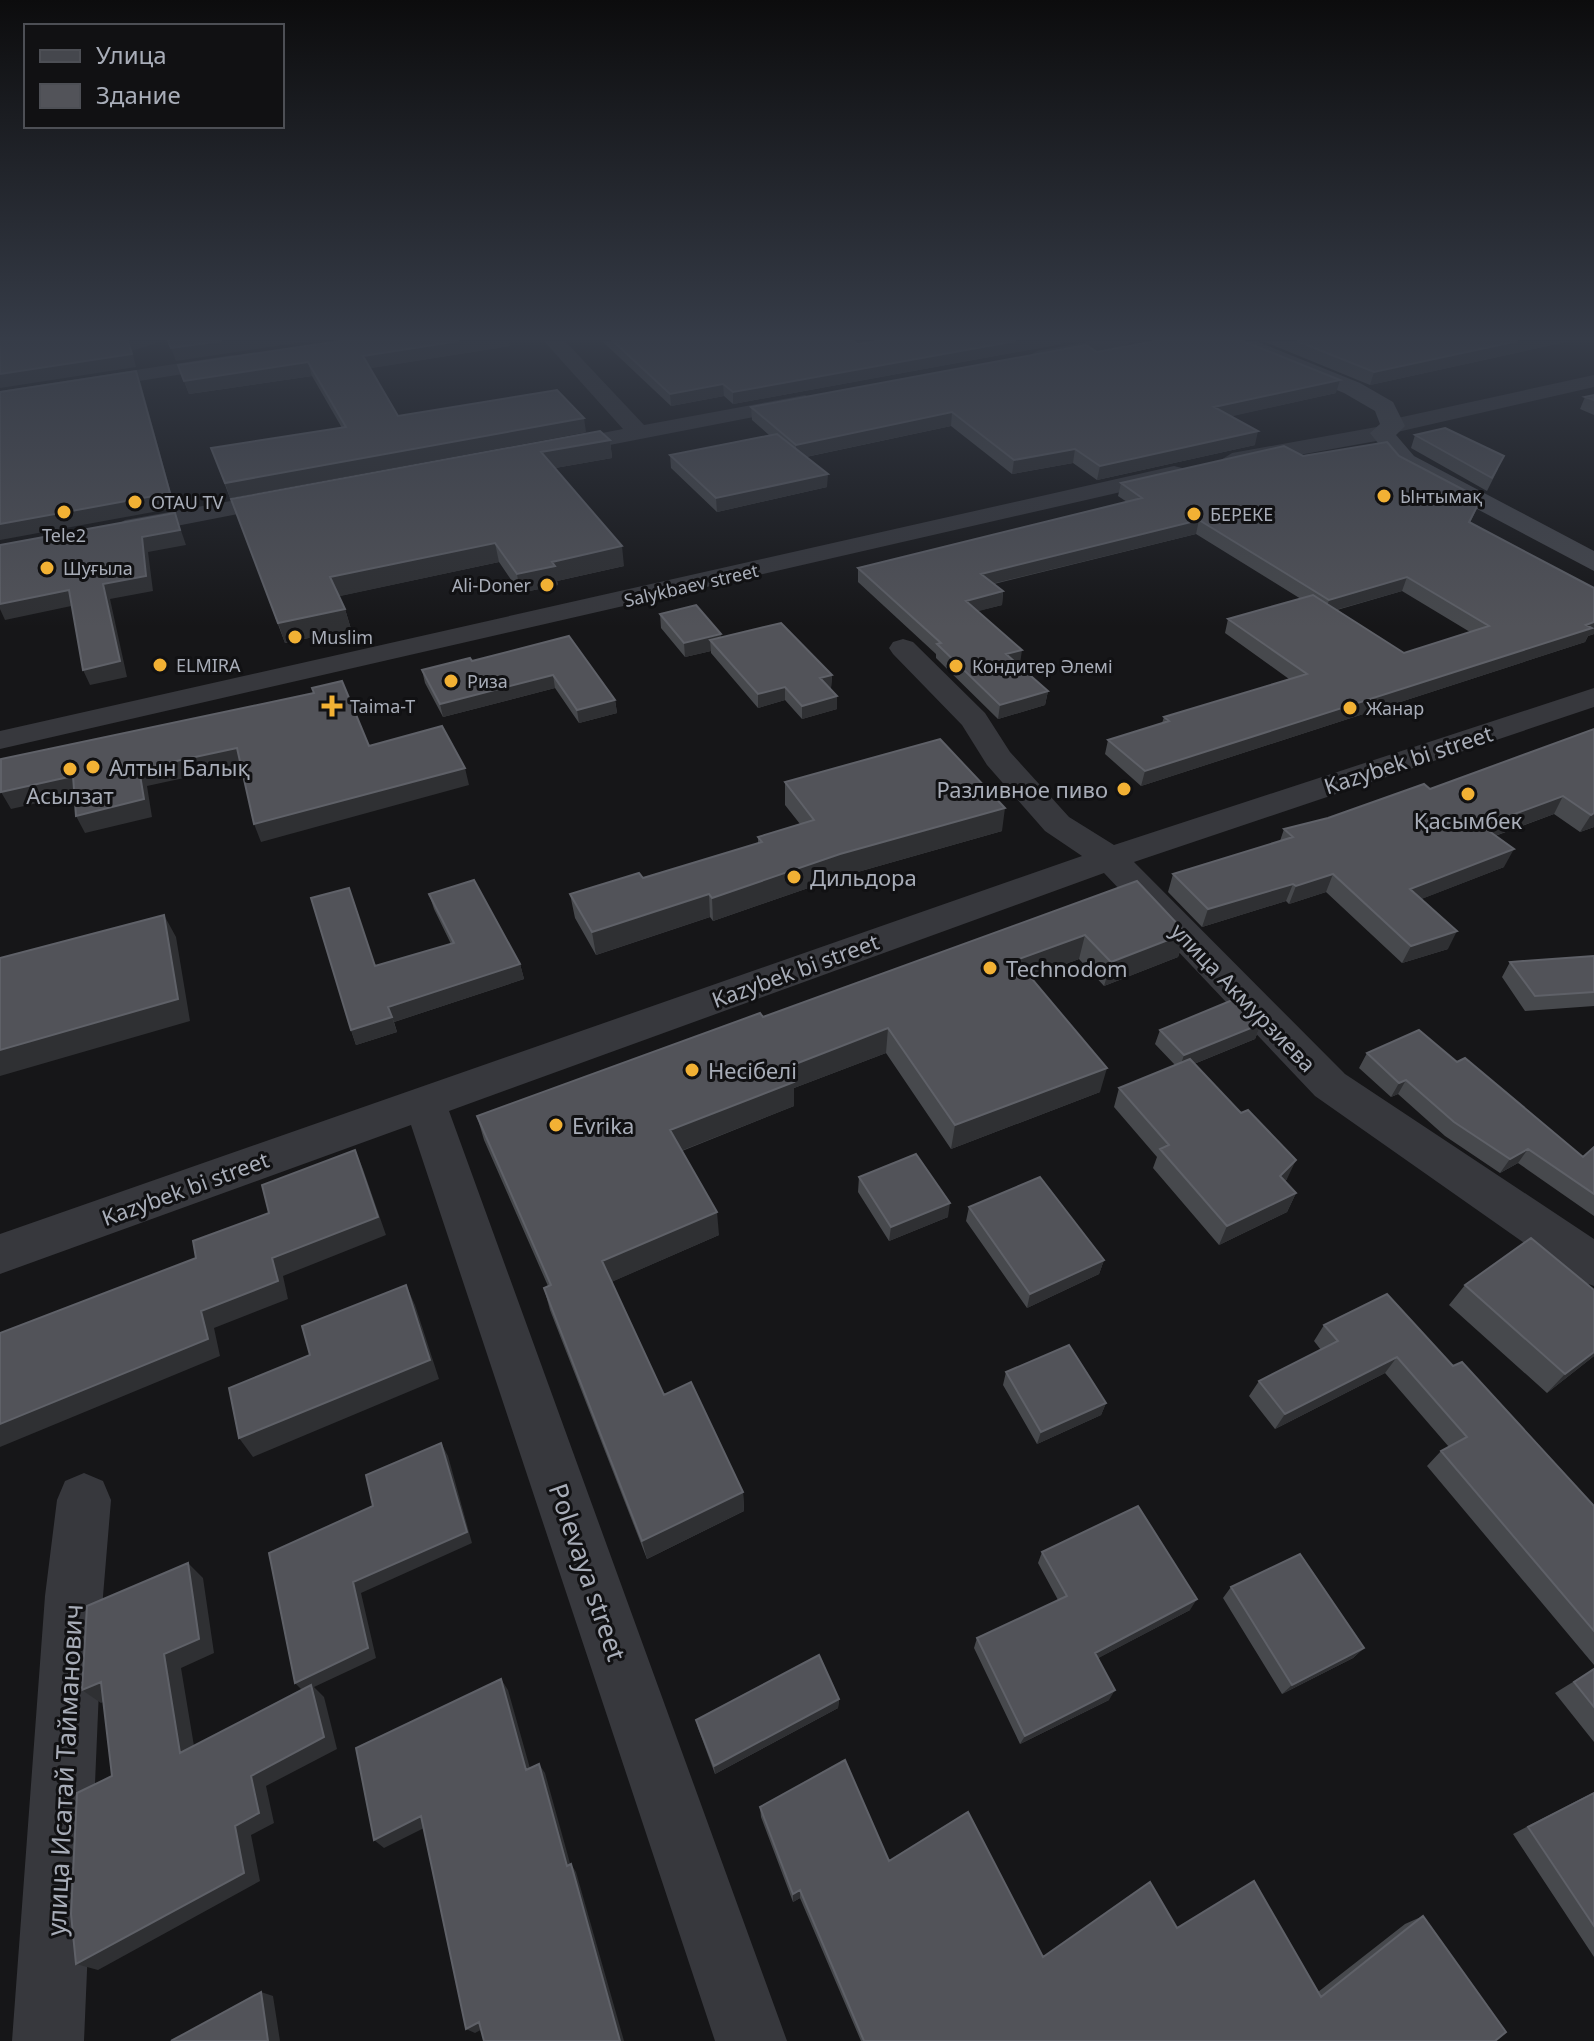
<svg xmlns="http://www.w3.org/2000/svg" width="1594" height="2041" font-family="'Noto Sans',sans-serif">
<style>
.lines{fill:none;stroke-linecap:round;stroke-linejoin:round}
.street{fill:#37383d;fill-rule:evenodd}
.secondary{fill:#45474d;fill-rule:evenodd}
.wall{fill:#47494d;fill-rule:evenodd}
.shaded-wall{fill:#2f3033}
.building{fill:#525359;stroke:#5f6168;stroke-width:2}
.poi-dot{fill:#f2b134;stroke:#111113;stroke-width:3}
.labels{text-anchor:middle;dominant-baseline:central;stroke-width:6;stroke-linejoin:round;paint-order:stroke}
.far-poi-label{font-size:18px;fill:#a8adb8;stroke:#111113;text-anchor:start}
.far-street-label{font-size:18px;fill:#a8adb8;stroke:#111113}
.street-label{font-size:22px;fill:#a8adb8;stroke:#111113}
.poi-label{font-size:22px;fill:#a8adb8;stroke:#111113;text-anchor:start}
.near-street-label{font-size:26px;fill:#a8adb8;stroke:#111113}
</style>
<rect width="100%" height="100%" fill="#161618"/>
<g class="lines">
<path class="street" d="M544,341H565L644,425L805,395L816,401L805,407L553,456L542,449L545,444L623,429Z
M1092,341H1133L1123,347L1037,363L1027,357L1037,351Z
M233,355L243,361L240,365L0,403V391Z
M1594,375V387L1393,433L1382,440L1232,467L1221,460L1232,453L1382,426L1393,419Z
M1174,466L1182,468L1186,473L1182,478L0,749V731Z
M286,491L295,493L298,498L295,503L125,536L112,528L125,520Z
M903,639L913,642L985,713L1010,752L1069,817L1114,845L1594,688V707L1134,862L1345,1074L1594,1239V1286L1577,1280L1315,1096L1104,873L449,1111L787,2041H715L411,1125L0,1274V1234L1082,856L1045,831L987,765L962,725L893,654L889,648L893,642Z
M84,1473L103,1481L111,1500L103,1596L84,2041H12L45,1596L57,1500L65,1481Z"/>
<path class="secondary" d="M1227,341H1256L1360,383L1393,402L1405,426L1396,435L1414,456L1594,551V571L1396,466L1370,433L1380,424L1375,411L1344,393L1230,346Z"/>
</g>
<path class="wall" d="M602,341H853L858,344H1061L733,404L724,396L671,406Z
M1263,341H1570L1370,385Z
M510,346L370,368L398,416L586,432L230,498L211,448L342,428L312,376L189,394L178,365Z
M1097,352L1336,393L1231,416L1255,445L1097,480L1073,463L1012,474L951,426L806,457L827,487L717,512L671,468L670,455L769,435L752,420L751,407Z
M1594,395V415L1580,409L1585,397Z
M1415,435L1498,469L1487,491L1411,448Z
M610,440L612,458L555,468L624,566L557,581L558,585L520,593L499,562L339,596L345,609L351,629L285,643L231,499Z
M1303,456H1399L1481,499L1470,523L1594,588V634L1588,636L1585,642L1141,786L1105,754L1108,740L1162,723L1164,717L1289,679L1225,633L1228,619L1301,599L1196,534L994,584L1003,591L1002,605L977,611L1020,664L1018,665L1048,691L1045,705L998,719L936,658V654L858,582V568L1127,502L1118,496L1121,483ZM1402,591L1470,632L1404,653L1337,610Z
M660,614L722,638L832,675L831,688H830L837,696V709L802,719L785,700L758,708L711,653V651L685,657L661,628Z
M569,636L615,700L617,713L579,723L555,688L443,717L425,683L422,670L472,661Z
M1594,729V827L1580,832L1554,814L1495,836L1504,867L1421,899L1448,949L1402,963L1326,892L1289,904L1286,901L1202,927L1168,892L1173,874L1280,841L1284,829L1328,818L1430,789Z
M785,782L1002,831L840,877L713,921L710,917L596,955L575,918L570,894L643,878L758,843V837L800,824L785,805Z
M1137,881L1186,933L1178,957L1104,986L1079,959L1031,977L1100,1092L951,1149L886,1053L794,1088V1106L682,1151L719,1235L611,1282L664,1395L743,1492L744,1511L647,1559L550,1310L544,1288L548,1286L484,1140L477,1116L763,1017Z
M429,894L520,964L524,979L394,1022L397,1032L356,1045L351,1030L375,966L451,944L434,909Z
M1594,956V1006L1525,1011L1502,977L1510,962Z
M1261,1024L1255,1039L1194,1064L1287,1179L1285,1181L1296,1193L1287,1212L1219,1245L1153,1168L1157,1157L1114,1107L1119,1088L1175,1065L1155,1044L1160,1030Z
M1367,1053L1457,1062L1583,1157L1594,1147V1216L1518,1163L1500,1173L1445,1136L1398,1094L1391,1097L1359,1068Z
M859,1177L948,1217L889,1241L858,1192Z
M969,1207L1104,1260L1099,1274L1027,1308L966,1221Z
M1465,1285L1594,1290V1356L1547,1393L1449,1305Z
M1324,1325L1453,1366L1594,1506V1665L1427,1466L1441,1451L1449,1447L1385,1373L1275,1429L1249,1396L1259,1381L1321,1350L1314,1341Z
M1006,1372L1106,1403L1101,1415L1037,1444L1003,1385Z
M1042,1552L1190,1610L1098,1658L1109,1700L1020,1744L974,1648L977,1638L1058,1600L1038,1563Z
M1231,1587L1364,1648L1353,1658L1282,1694L1223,1598Z
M1594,1669V1742L1555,1693Z
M839,1699L838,1708L715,1774L698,1728L696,1720Z
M1594,1792V1957L1513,1834Z
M760,1807L889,1861L1043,1957L1177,1928L1318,1992L1405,1924L1423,1916L1495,2041H861L800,1898L793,1902L761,1817Z"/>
<path class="shaded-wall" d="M128,341H162L132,351L136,367L0,388V374Z
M222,341H310L176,361L171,348Z
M459,341H509L510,346L366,369L363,356Z
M1016,341H1061V344L733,404V392Z
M1518,341H1570L1370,385L1374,372Z
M308,362L312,376L189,394L184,381Z
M136,371L141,384L175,508L0,540V524Z
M1340,380L1336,393L1211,421L1214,407Z
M723,384L724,396L671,406L670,394Z
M952,412L951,426L796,459V445Z
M584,418L586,432L230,498L225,483Z
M1258,431L1255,445L1097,480L1100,466Z
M610,440L612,458L544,470L541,452Z
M1075,449L1073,463L1012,474L1014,460Z
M828,474L827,487L717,512L716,498Z
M175,513L186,545L148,552L153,591L110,599L127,677L90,685L83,670L103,584L142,537Z
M1199,520L1196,534L979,587L981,574Z
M495,543L499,562L336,597L330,577Z
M622,546L624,566L557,581L558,585L520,593L517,574L552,562Z
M1407,577L1402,591L1325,613L1329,600Z
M69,590L76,605L5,620L0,609V604Z
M1003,591L1002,605L964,615L966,601Z
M345,609L351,629L285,643L278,623Z
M1594,622V634L1588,636L1585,642L1141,786L1145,771Z
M721,634L722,648L710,640L711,651L685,657L684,643Z
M1022,650L1020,664L1004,668L1006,654Z
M553,675L555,688L443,717L440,704Z
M832,675L831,688L820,691V678Z
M785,687V700L758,708V694Z
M1048,691L1045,705L998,719L1000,705Z
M837,696V709L802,719V706Z
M615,700L617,713L579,723L577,710Z
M237,748L244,765L147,786L152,817L85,833L76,816L139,769Z
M465,768L469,785L261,842L254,824Z
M73,776L82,793L11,809L1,792Z
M1563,796L1554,814L1473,844L1482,826Z
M1005,808L1002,831L840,877L713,921L712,898L840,854Z
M1594,813V827L1580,832L1591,815Z
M1514,849L1504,867L1401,907L1410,889Z
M1333,874L1326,892L1289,904L1296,886Z
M1293,884L1286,901L1202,927L1208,909Z
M709,894L710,917L596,955L592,932Z
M164,915L176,937L190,1021L0,1076V1050Z
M1457,931L1448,949L1402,963L1411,946Z
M1186,933L1178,957L1104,986L1111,962Z
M1085,935L1079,959L1012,984L1016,960Z
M520,964L524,979L394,1022L388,1007Z
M392,1017L397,1032L356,1045L351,1030Z
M1261,1024L1255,1039L1179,1070L1184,1055Z
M888,1028L886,1053L794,1088V1106L673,1154L670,1130L785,1068Z
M1107,1068L1100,1092L951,1149L955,1125Z
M1406,1080L1398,1094L1391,1097L1399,1083Z
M1528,1149L1518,1163L1500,1173L1510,1159Z
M355,1150L363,1169L386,1235L283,1276L288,1299L214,1328L220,1356L0,1447V1424L201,1311L272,1258Z
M1296,1160L1287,1179L1271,1194L1280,1176Z
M1296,1193L1287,1212L1219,1245L1227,1226Z
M950,1203L948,1217L889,1241L891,1227Z
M717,1212L719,1235L607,1284L602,1261Z
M1104,1260L1099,1274L1027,1308L1030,1294Z
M406,1285L415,1305L439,1379L253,1457L239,1438Z
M1594,1352V1356L1547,1393L1565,1374Z
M1397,1357L1385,1373L1275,1429L1285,1414Z
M1106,1403L1101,1415L1037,1444L1041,1432Z
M441,1443L448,1456L472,1543L361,1593L376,1658L314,1687L324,1697L337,1749L266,1786L274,1823L251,1835L260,1881L98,1970L76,1964L235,1826L251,1776L304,1692L295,1683L353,1582Z
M743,1492L744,1511L647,1559L642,1541Z
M188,1563L203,1578L214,1653L181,1668L197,1764L180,1753L164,1654Z
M1197,1599L1190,1610L1089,1663L1095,1653Z
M1364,1648L1353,1658L1282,1694L1292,1685Z
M501,1679L508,1690L533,1779L526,1770Z
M101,1682L119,1695L101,1703L82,1690Z
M1115,1690L1109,1700L1020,1744L1025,1736Z
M839,1699L838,1708L715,1774L714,1766Z
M539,1764L545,1773L573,1874L567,1866Z
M421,1816L430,1825L384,1848L374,1840Z
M571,1864L576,1872L624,2041H620Z
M800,1890V1898L793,1902V1894Z
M261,1992L273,1996L280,2041H268Z
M479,2022L488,2026L475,2033L466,2029Z"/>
<path class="building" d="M0,341H128L132,354L0,374Z
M168,341H222L171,348Z
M339,341H459L363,356L398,416L557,390L584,418L225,483L211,448L346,427L308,362L184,381L178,365Z
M613,341H853L858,344L877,341H1016L733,392L723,384L670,394Z
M1155,341H1243L1340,380L1214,407L1258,431L1100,466L1075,449L1014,460L952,412L796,445L751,407L1086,345L1097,352Z
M1297,341H1518L1374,372Z
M136,371L170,493L0,524V392Z
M1594,395V400L1585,397Z
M1445,428L1504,456L1492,478L1415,435Z
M600,431L610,440L541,452L622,546L552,562L555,566L517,574L495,543L330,577L345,609L278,623L231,499Z
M777,434L828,474L716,498L670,455Z
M1387,442L1399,456L1481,499L1469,522L1594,588V622L1586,625L1592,628L1145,771L1108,740L1169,721L1164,717L1307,674L1228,619L1313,595L1404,653L1489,626L1407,577L1329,600L1199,520L981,574L1003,591L966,601L1022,650L1006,654L1048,691L1000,705L937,644L941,643L858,568L1142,498L1121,483L1284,446L1303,456Z
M175,513L180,530L142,537L146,576L103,584L120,661L83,670L69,590L0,604V545Z
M696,605L721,634L684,643L660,614Z
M781,623L832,675L820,678L837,696L802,706L785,687L758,694L710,640Z
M569,636L615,700L577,710L553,675L440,704L422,670L470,658L472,661Z
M342,681L369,746L442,726L465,768L254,824L237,748L139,769L144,799L76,816L73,776L1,792V759L314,693L312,688Z
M1594,729V813L1591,815L1563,796L1482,826L1514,849L1410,889L1457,931L1411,946L1333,874L1296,886L1293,884L1208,909L1173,874L1293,837L1284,829L1328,818L1424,784L1430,789Z
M940,739L1005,808L840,854L712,898L709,894L592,932L570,894L639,873L643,878L762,842L758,837L814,820L785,782Z
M474,880L520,964L388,1007L392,1017L351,1030L311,898L349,888L375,966L454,943L429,894Z
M1137,881L1186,933L1111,962L1085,935L1016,960L1107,1068L955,1125L888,1028L785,1068L794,1082L670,1130L717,1212L602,1261L664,1395L691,1382L743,1492L642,1541L544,1288L551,1285L477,1116L760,1013L763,1017Z
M164,915L178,999L0,1050V958Z
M1594,956V992L1535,996L1510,962Z
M1235,999L1261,1024L1184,1055L1160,1030Z
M1419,1030L1457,1062L1465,1058L1583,1157L1594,1147V1194L1528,1149L1510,1159L1454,1122L1406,1080L1399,1083L1367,1053Z
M1190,1059L1241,1113L1248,1110L1296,1160L1280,1176L1296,1193L1227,1226L1160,1149L1169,1145L1119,1088Z
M355,1150L378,1217L272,1258L278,1281L201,1311L208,1339L0,1424V1333L196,1258L193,1241L269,1213L262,1185Z
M916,1154L950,1203L891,1227L859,1177Z
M1040,1177L1104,1260L1030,1294L969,1207Z
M1531,1238L1594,1290V1352L1565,1374L1465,1285Z
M406,1285L430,1360L239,1438L229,1388L310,1355L302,1326Z
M1387,1294L1453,1366L1462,1362L1594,1506V1631L1441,1451L1467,1437L1397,1357L1285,1414L1259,1381L1338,1341L1324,1325Z
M1069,1345L1106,1403L1041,1432L1006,1372Z
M441,1443L467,1532L353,1582L368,1648L295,1683L269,1553L373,1506L366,1475Z
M1138,1506L1197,1599L1095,1653L1115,1690L1025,1736L977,1638L1067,1596L1042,1552Z
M1300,1554L1364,1648L1292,1685L1231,1587Z
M188,1563L199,1639L164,1654L180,1753L311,1685L324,1737L251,1776L259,1813L235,1826L244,1873L76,1964L71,1914L77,1793L112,1776L101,1682L82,1690L87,1606Z
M819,1655L839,1699L714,1766L696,1720Z
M1594,1669V1707L1574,1682Z
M501,1679L526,1770L539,1764L567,1866L571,1864L620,2041H484L479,2022L466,2029L421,1816L374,1840L356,1748Z
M845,1760L889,1861L968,1812L1043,1957L1150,1882L1177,1928L1254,1881L1321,1997L1423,1916L1506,2032L1495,2041H864L800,1890L793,1894L760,1807Z
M1594,1793V1926L1528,1827Z
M261,1992L268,2041H171Z"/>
<linearGradient id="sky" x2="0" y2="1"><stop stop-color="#0c0c0d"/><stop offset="0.54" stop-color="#363c48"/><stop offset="1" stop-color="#363c48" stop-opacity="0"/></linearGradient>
<rect width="1594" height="627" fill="url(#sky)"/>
<g class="poi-dot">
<circle cx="1384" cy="496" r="8"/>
<circle cx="135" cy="502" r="8"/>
<circle cx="64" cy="512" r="8"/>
<circle cx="1194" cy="514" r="8"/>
<circle cx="47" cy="568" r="8"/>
<circle cx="547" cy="585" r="8"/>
<circle cx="295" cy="637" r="8"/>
<circle cx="160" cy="665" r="8"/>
<circle cx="956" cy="666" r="8"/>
<circle cx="451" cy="681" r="8"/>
<path d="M328 694h8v8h8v8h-8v8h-8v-8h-8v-8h8z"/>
<circle cx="1350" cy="708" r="8"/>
<circle cx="93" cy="767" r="8"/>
<circle cx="70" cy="769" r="8"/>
<circle cx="1124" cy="789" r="8"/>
<circle cx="1468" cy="794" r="8"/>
<circle cx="794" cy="877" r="8"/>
<circle cx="990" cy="968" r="8"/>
<circle cx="692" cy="1070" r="8"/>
<circle cx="556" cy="1125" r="8"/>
</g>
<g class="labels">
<g class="far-poi-label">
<text x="1400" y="496">Ынтымақ</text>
<text x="151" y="502">OTAU TV</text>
<text x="1210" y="514">БЕРЕКЕ</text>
<text x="64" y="535" text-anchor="middle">Tele2</text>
<text x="63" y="568">Шуғыла</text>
<text x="531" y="585" text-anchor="end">Ali-Doner</text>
<text x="311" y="637">Muslim</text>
<text x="176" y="665">ELMIRA</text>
<text x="972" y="666">Кондитер Әлемі</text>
<text x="467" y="681">Риза</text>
<text x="350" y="706">Taima-T</text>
<text x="1366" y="708">Жанар</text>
</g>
<g class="far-street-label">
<text transform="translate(691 585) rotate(-13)">Salykbaev street</text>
</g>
<g class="street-label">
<text transform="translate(1408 759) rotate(-18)">Kazybek bi street</text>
<text transform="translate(795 970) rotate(-20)">Kazybek bi street</text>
<text transform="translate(1244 997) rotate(46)">улица Акмурзиева</text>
<text transform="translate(185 1188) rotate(-20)">Kazybek bi street</text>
</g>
<g class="poi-label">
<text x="109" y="767">Алтын Балық</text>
<text x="1108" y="789" text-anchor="end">Разливное пиво</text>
<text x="70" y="795" text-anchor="middle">Асылзат</text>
<text x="1468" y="820" text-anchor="middle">Қасымбек</text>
<text x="810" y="877">Дильдора</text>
<text x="1006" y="968">Technodom</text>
<text x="708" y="1070">Несібелі</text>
<text x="572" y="1125">Evrika</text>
</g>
<g class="near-street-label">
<text transform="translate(588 1572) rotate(71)">Polevaya street</text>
<text transform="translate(64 1770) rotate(-87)">улица Исатай Тайманович</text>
</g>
</g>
<rect x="24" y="24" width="260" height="104" fill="#111113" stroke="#4d4f55" stroke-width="2"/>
<rect x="40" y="50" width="40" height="12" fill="#45474d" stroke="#4d4f55" stroke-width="2"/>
<text x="96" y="64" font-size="24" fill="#a8adb8">Улица</text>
<rect x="40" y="84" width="40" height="24" fill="#525359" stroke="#4d4f55" stroke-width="2"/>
<text x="96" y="104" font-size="24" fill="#a8adb8">Здание</text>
</svg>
